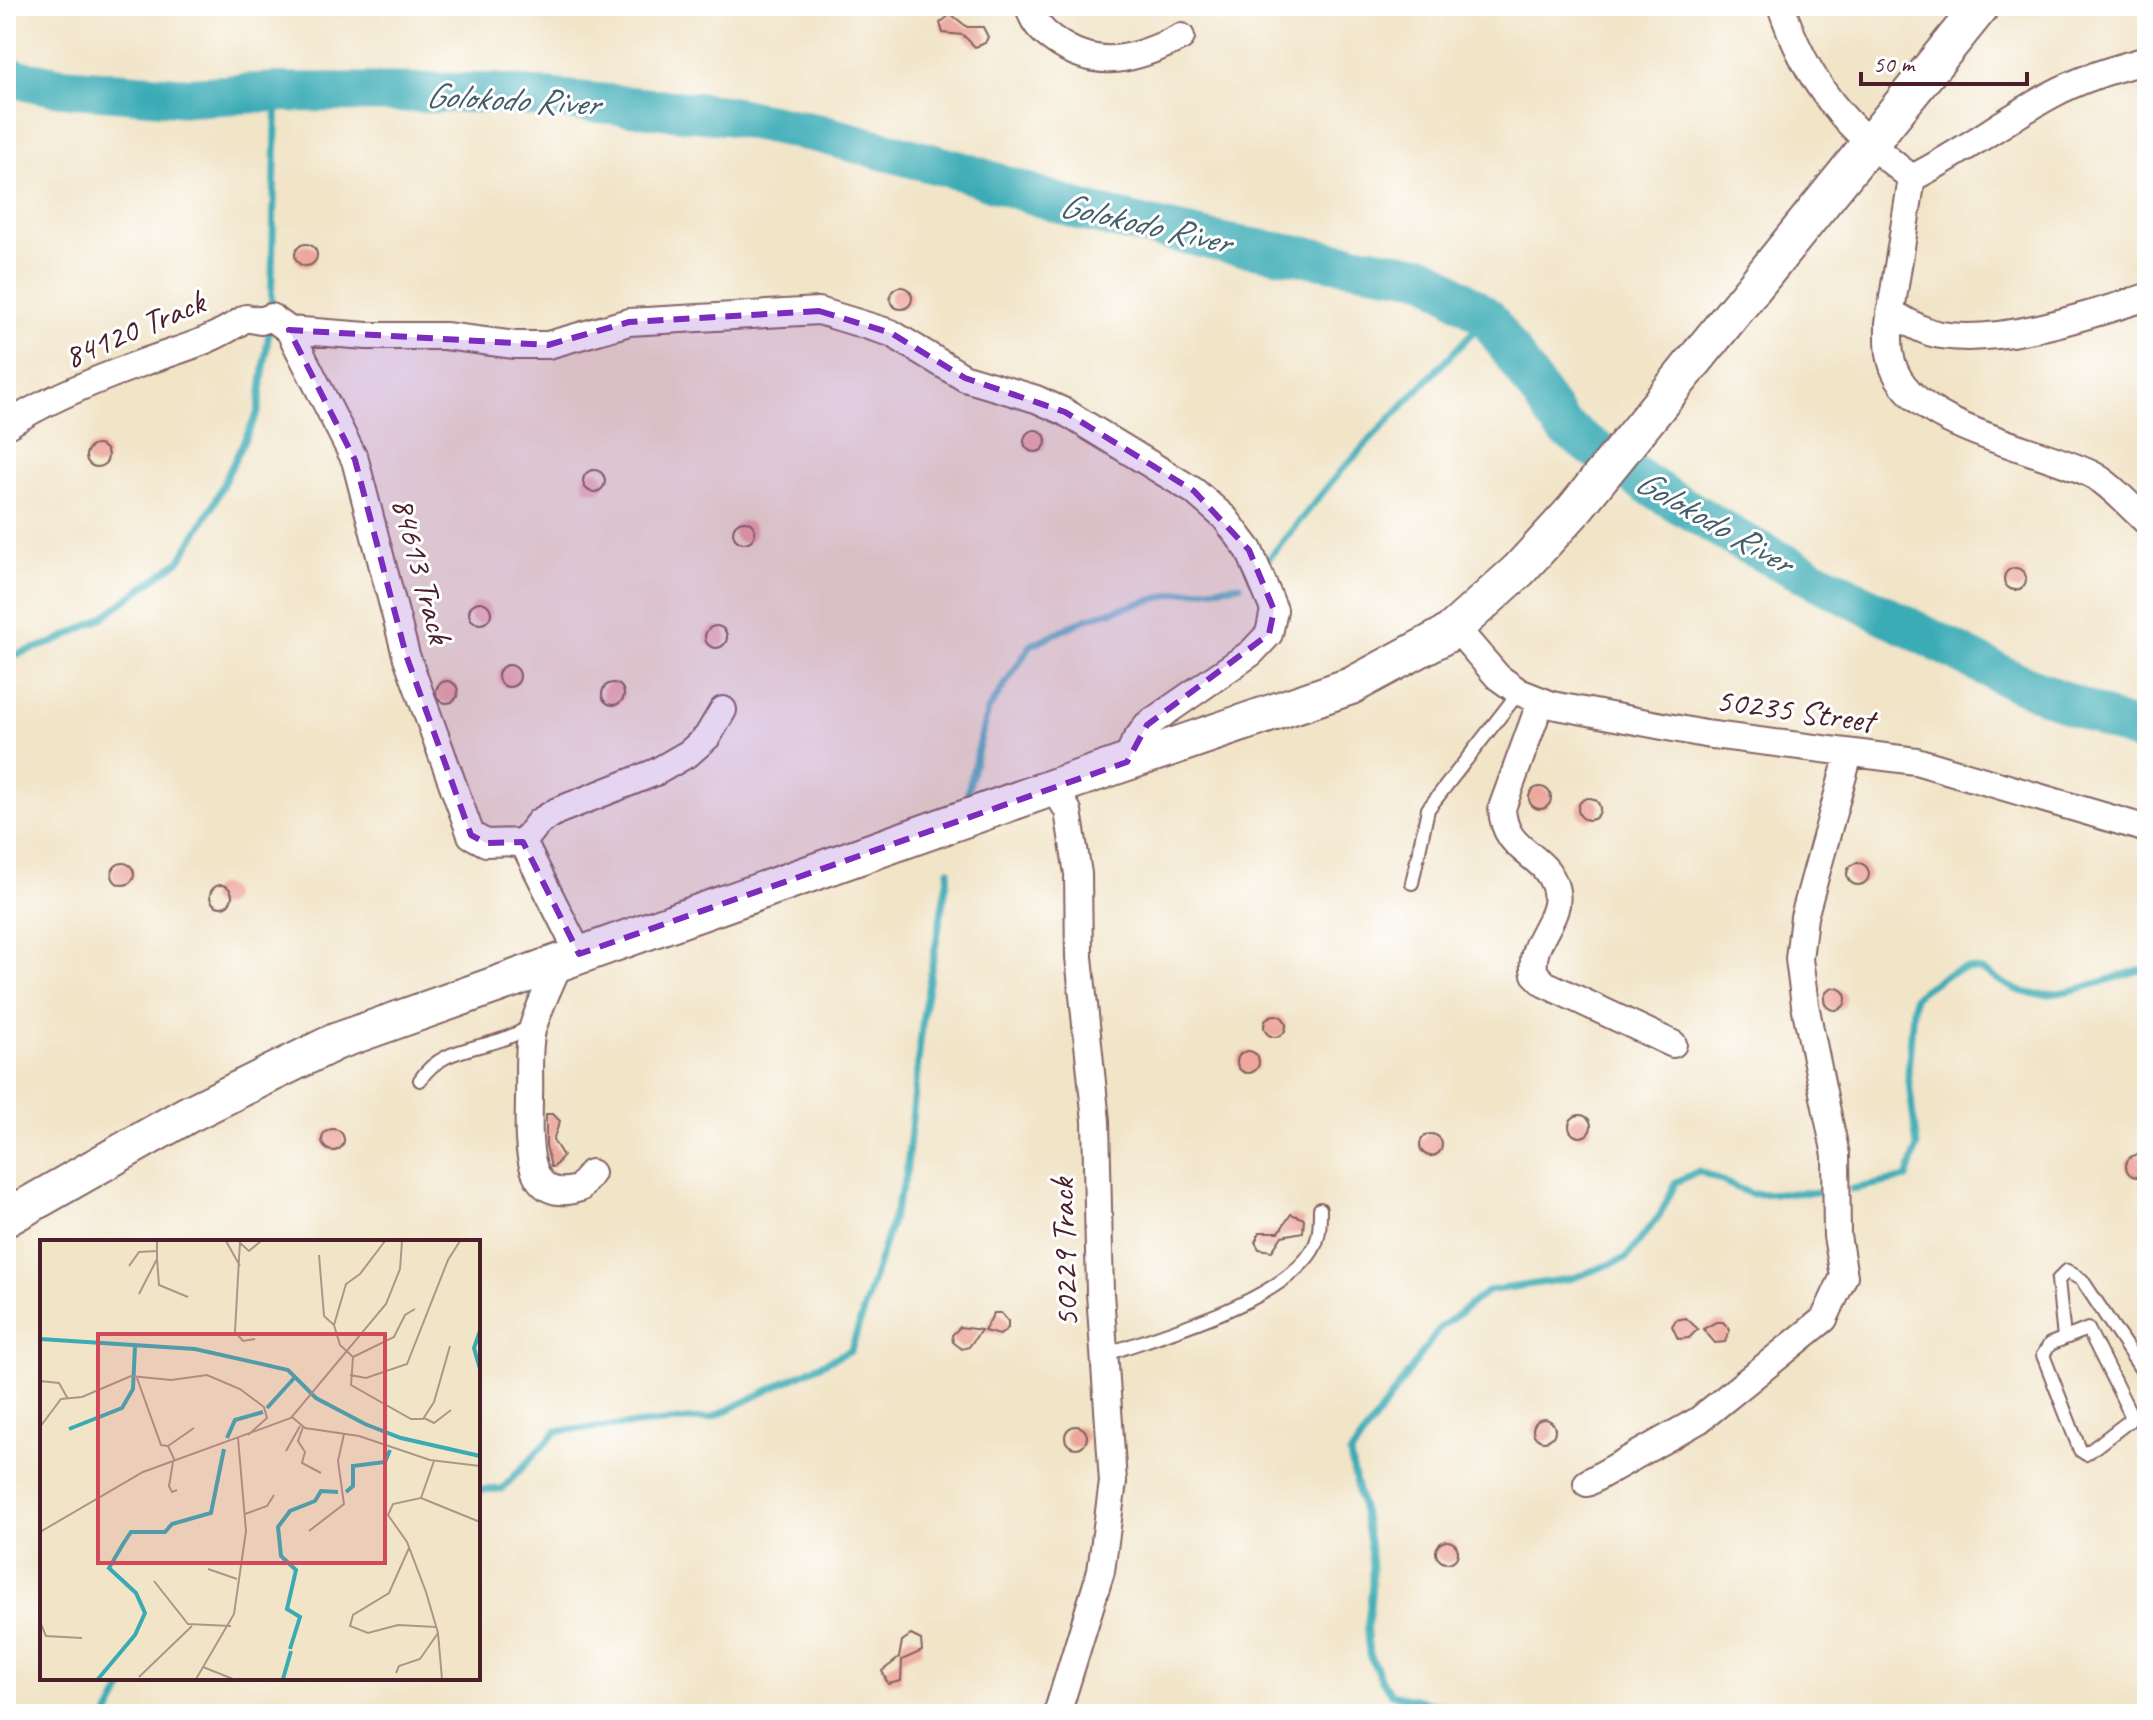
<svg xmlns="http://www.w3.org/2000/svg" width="2153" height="1720" font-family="Caveat,sans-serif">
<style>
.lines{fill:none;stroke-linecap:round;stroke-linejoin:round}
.stream{stroke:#3aabb5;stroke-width:7}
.river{stroke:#3aabb5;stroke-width:40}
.building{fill:#eda79c}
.lane-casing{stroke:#846462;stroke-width:16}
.street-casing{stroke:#846462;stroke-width:30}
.secondary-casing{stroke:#846462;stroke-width:40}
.lane{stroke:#fff;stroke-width:12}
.street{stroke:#fff;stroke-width:26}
.secondary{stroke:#fff;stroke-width:36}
.marked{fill:#7b2cbf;fill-opacity:0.2;stroke:#7b2cbf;stroke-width:6;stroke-dasharray:16 10;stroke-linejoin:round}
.labels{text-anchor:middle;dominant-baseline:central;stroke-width:6;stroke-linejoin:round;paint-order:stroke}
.street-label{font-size:34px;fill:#4a1f2b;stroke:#fff}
.water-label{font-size:36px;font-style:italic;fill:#435e69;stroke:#fff}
.inset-river{fill:none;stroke:#3aabb5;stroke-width:4}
.inset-road{fill:none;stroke:#ae9589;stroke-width:2}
.view{fill:#d1495b;fill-opacity:0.15;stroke:#d1495b;stroke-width:4}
.inset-edge{fill:none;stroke:#4a1f2b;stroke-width:4}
</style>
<rect width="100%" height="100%" fill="#fff"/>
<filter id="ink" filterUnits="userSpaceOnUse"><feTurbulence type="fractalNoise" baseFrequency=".0125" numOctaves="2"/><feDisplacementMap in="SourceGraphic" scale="16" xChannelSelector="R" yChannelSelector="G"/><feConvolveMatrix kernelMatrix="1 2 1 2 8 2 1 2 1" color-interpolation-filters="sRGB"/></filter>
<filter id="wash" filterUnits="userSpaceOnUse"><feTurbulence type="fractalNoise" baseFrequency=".006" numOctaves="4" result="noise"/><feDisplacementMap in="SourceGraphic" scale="32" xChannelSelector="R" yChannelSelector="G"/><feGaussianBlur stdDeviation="1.8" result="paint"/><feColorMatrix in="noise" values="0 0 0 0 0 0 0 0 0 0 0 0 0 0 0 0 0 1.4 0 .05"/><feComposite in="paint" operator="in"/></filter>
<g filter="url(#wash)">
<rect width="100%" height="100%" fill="#f1e4c7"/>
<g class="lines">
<path class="stream" d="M271,312L277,92
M1266,562L1338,474L1487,317
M6,658L54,642L99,620L180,560L212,507L258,412L270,324
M968,791L987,712L1031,645L1088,618L1176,593L1240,585
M1852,1189L1907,1178L1917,1147L1908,1073L1914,997C1995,932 1983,1000 2050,994C2081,991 2116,976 2147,968
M478,1490L502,1489L557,1431L711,1418L851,1350L906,1176L923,1016L949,870
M109,1714L128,1678
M1459,1714L1450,1707L1391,1694C1352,1637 1373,1630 1372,1571C1371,1534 1357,1492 1350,1455L1440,1328L1488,1291L1573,1278L1626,1258L1660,1215L1676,1182L1699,1171L1751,1194L1831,1192"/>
<path class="river" d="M6,77L62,87L188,97L277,92L491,93L726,115L821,134L961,171L1085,212L1228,244L1427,276L1487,317L1562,426L1640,480L1739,540L2008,678L2147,736"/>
</g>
<g id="blocks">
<path class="building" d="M951,14L967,27H983L988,37L985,43L975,47L963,35L943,33L940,23Z
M295 255a11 11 0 1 1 22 0a11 11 0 1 1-22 0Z
M890 298a11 11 0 1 1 22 0a11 11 0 1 1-22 0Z
M1024 441a11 11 0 1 1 22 0a11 11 0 1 1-22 0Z
M86 456a11 11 0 1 1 22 0a11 11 0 1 1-22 0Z
M583 481a11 11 0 1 1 22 0a11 11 0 1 1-22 0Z
M733 532a11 11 0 1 1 22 0a11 11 0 1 1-22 0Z
M2004 579a11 11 0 1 1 22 0a11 11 0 1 1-22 0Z
M469 613a11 11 0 1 1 22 0a11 11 0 1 1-22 0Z
M705 637a11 11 0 1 1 22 0a11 11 0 1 1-22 0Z
M498 676a11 11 0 1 1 22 0a11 11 0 1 1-22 0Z
M436 692a11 11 0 1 1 22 0a11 11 0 1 1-22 0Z
M602 694a11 11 0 1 1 22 0a11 11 0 1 1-22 0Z
M1529 798a11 11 0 1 1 22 0a11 11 0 1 1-22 0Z
M1578 809a11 11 0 1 1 22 0a11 11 0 1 1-22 0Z
M1847 874a11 11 0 1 1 22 0a11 11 0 1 1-22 0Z
M112 874a11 11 0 1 1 22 0a11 11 0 1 1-22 0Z
M210 896a11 11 0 1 1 22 0a11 11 0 1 1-22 0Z
M1824 999a11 11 0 1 1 22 0a11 11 0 1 1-22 0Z
M1264 1026a11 11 0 1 1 22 0a11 11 0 1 1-22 0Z
M1237 1062a11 11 0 1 1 22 0a11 11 0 1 1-22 0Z
M546,1114H553L560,1121L553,1140L563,1156L554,1167H551L546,1145Z
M1569 1126a11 11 0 1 1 22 0a11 11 0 1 1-22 0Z
M322 1140a11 11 0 1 1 22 0a11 11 0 1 1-22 0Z
M1420 1145a11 11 0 1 1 22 0a11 11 0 1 1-22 0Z
M2126 1166a11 11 0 1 1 22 0a11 11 0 1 1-22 0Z
M1291,1214L1304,1219L1303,1232L1282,1236L1272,1251L1259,1249L1255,1242L1260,1232H1279Z
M994,1313H1001L1008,1321V1328L1000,1335L984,1331Z
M1686,1318L1698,1329L1689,1338L1678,1339L1672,1326L1676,1320Z
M1716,1322H1723L1730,1330L1725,1342L1715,1343L1703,1329Z
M960,1327L981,1330L969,1347L962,1349L953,1342L952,1335Z
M1533 1430a11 11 0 1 1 22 0a11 11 0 1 1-22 0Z
M1065 1437a11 11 0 1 1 22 0a11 11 0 1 1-22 0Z
M1436 1552a11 11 0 1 1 22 0a11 11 0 1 1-22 0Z
M911,1635L921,1640L922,1651L902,1660L901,1681L888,1684L882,1671L899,1658L902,1641Z"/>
</g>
</g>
<g filter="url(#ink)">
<use href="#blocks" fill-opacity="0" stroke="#846462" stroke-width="2"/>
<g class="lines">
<defs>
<path id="lane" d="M1412,883L1428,809L1519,692
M420,1080C445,1041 492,1053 531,1025
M2088,1329L2131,1415L2129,1421L2086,1454L2080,1450L2043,1355L2050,1344Z
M2064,1338L2058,1280L2067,1271L2082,1280L2147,1378
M1104,1355C1161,1334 1279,1303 1312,1251C1320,1238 1320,1224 1320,1209"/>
<path id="street" d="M1029,6C1032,21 1042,32 1054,40C1098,72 1136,59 1181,37
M1781,6C1808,86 1846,128 1912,178L1889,323C1889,340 1888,356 1895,371C1921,430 2038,448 2091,474C2111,484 2130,507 2147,522
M1912,178C1960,154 2002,122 2049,96C2080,79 2113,69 2147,60
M1890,312C1907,321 1922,332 1941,335C2001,345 2089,315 2147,297
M289,330L367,336H445L515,345H548L629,322L819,311L891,333L965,378L1036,399L1065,412L1194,491L1225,518L1249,550L1274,610L1269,634L1251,653L1147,725L1134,743L1127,762
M6,426C45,400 95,380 139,364C182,348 207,344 246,318L261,321L271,317L289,330L355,460L406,655L471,835L486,843L523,842
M1455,627L1498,677L1519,692L1552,705L1705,734L1916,761L2147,829
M1541,701L1502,808C1504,854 1544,851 1555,887C1565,919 1526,941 1535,974L1545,984L1673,1044
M1054,787L1068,811L1078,874L1079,957L1096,1121L1100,1293L1113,1482L1101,1571L1057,1714
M579,954L523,842L539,822L557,811L656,772L689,753L707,737L723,710
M560,961C551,983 539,1006 532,1030C527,1051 530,1076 529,1097C529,1133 521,1208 580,1188L591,1173
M1587,1483L1699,1420L1824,1319L1844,1276L1837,1236L1836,1155L1805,1005L1799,959L1804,917L1849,754"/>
<path id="secondary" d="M6,1218L187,1115L335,1042L1054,787L1351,686L1449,633L1519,570L1573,511L1981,6"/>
</defs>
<use href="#lane" class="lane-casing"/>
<use href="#street" class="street-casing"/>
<use href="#secondary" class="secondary-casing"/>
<use href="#lane" class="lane"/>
<use href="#street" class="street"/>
<use href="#secondary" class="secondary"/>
</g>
</g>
<path class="marked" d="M819,311L891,333L965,378L1065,412L1194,491L1249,550L1274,610L1269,634L1147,725L1127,762L579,954L523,842L486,843L471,835L406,655L355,460L289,330L548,345L629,322Z"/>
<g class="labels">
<g class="street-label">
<text transform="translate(134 329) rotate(-23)">84120 Track</text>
<text transform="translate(422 570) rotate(75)">84613 Track</text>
<text transform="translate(1795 710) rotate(8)">50235 Street</text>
<text transform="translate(1064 1253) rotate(-92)">50229 Track</text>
</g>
<g class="water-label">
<text transform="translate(512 99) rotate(3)">Golokodo River</text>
<text transform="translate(1145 223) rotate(13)">Golokodo River</text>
<text transform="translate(1714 521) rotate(30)">Golokodo River</text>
</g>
</g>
<g transform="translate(40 1240)">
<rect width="440" height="440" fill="#f1e4c7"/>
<path class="inset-river" d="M440,91L434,108L440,129M0,99L155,109L248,130L276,158L325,184L361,198L440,216M227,168L256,136M29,189L82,168L93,149L95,106M187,198L195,180L223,172M306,252L313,246V226L345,222L350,210M250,409L260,377L247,369L256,330L241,316L238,287L250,271L275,261L281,251L298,252M58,439L95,395L105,373L96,353L69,328L83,304L91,292H125L132,284L171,273L184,209M243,439L251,411"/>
<path class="inset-road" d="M186,1L200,26M200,1L195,92L203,101L215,99M345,1L320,34L306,44L294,85L300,105L313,117L311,145L371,179H383L394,162L410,106M200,3L209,11L221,1M279,15L284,76L294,85M117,19L119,45L148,57M89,26L99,12L117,11M99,54L117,19V1M313,117L354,97L365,75L375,69M310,135L326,138L367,124L408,20L420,1M97,138L121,205L128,206M0,141L19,143L28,159M252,177L265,188L319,196L390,220L440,226M384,178L394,183L411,170M0,187L21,159L42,157L91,136L131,140L167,135L200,149L224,167L227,178L208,195M263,187L258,201L265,212L262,223L281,233M246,211L260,186M135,221L128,206L154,188M394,221L381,258L353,264L348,275L367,302L386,352L398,393L402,439M133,222L129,246L132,252L137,250M381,258L440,282M205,274L227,266L234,255M269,291L304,264L298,221L304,194M0,292L103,232L251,178L346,64L360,29L362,1M369,308L349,353L313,375L310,386L328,393L358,385L396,387M168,329L197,339M114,341L148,384L191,386M0,382L6,396L42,398M163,427L193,439M356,433L359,426L380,419L398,393M99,437L152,386M156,439L194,374L206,291L198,198"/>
<path class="view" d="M58,94H345V323H58Z"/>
<rect width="440" height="440" class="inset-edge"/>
</g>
<rect width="2153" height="1720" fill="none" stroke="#fff" stroke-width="32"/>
<path d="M1861 72v12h166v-12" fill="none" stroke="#4a1f2b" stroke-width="4"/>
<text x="1873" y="72" font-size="24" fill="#4a1f2b" stroke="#ffffff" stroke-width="6" paint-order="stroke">50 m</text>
</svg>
